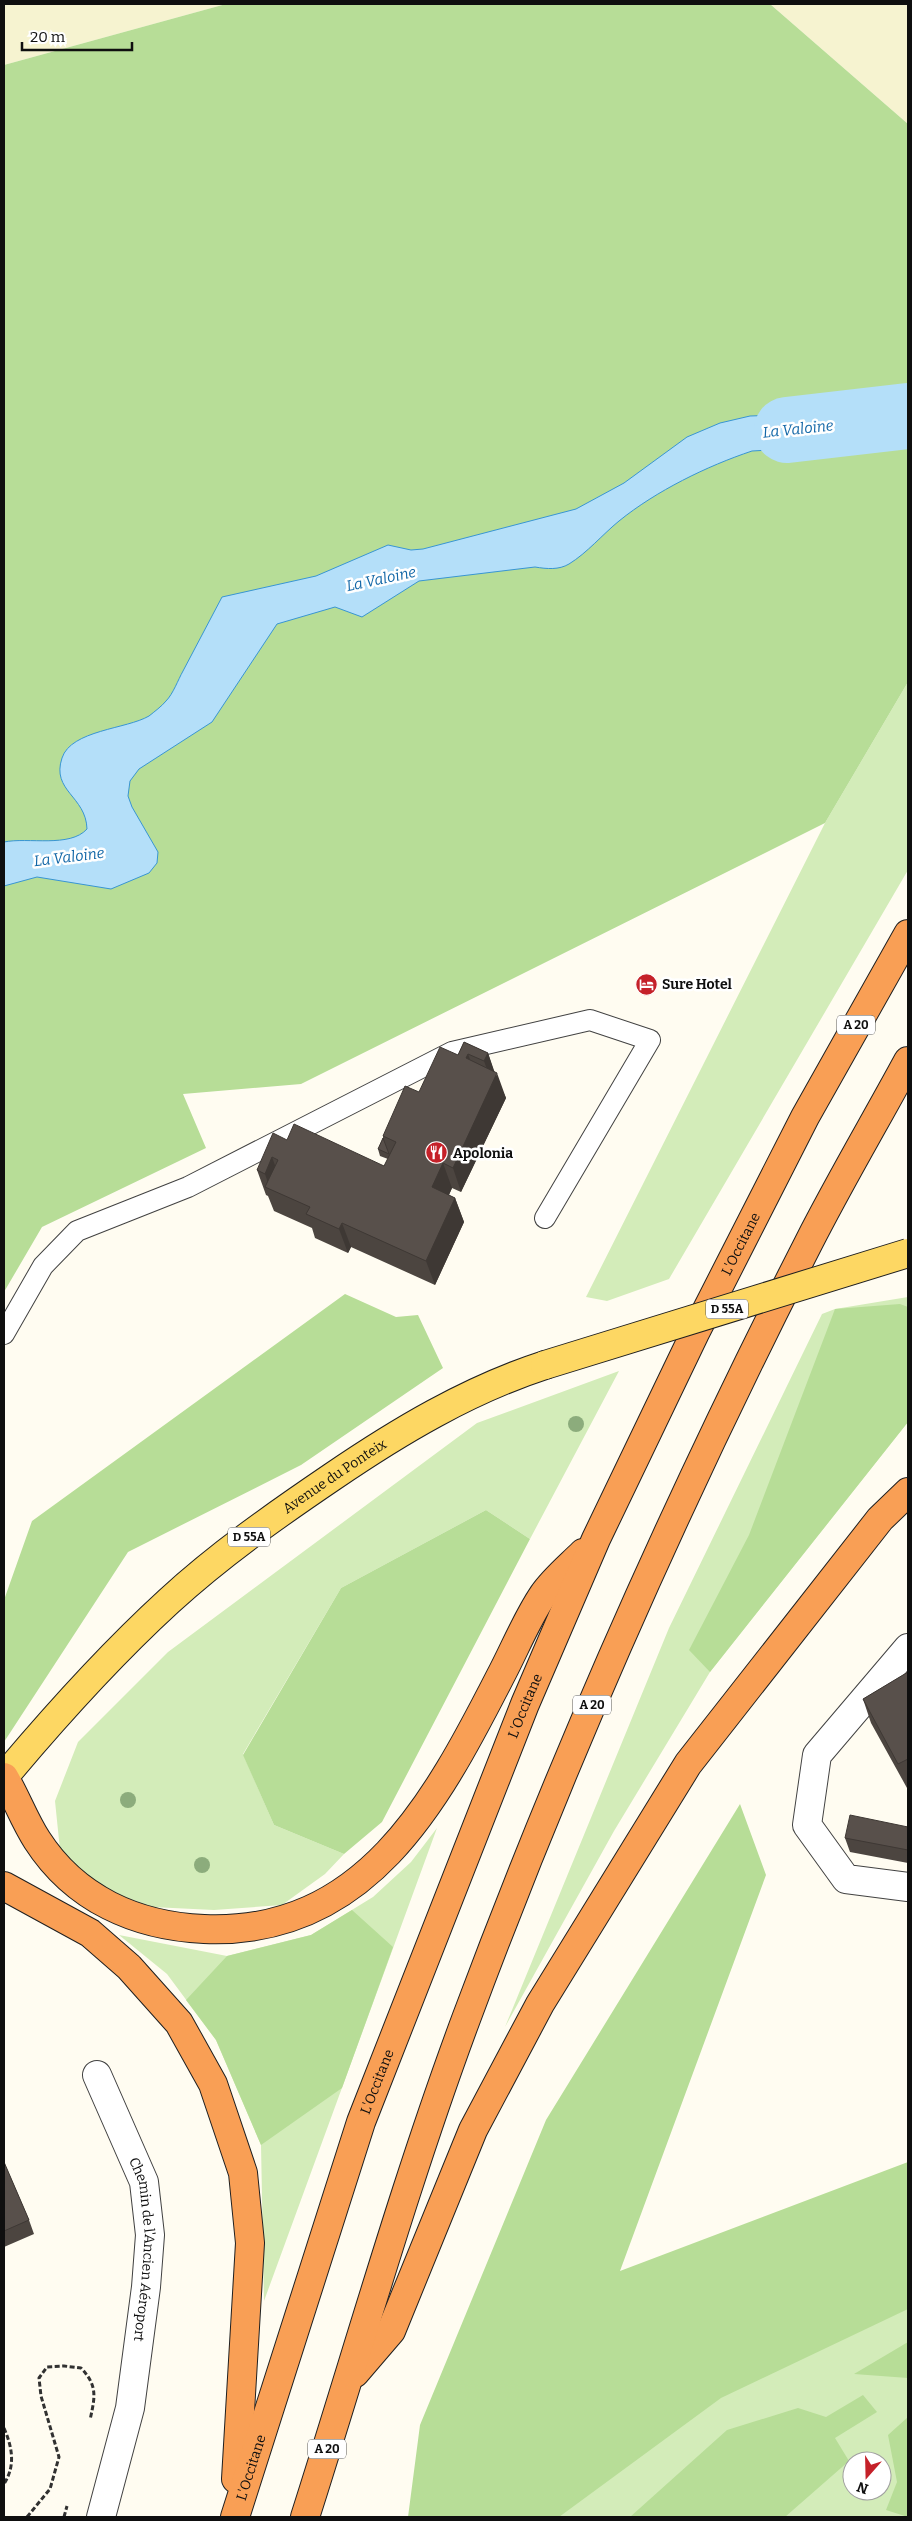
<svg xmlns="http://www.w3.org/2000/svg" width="912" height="2521" font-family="Bitter,serif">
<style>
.farmland{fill:#f6f3d0}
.green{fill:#d3ecb9;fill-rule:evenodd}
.forest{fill:#b7dd97}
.water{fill:#b4dff9;stroke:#3895d3}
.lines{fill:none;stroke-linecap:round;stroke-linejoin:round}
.river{stroke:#b4dff9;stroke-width:66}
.lane-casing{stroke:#424242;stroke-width:22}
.street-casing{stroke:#424242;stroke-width:30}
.primary-casing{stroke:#202020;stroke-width:30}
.highway-casing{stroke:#202020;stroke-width:30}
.path{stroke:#313131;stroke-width:3;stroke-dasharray:5 2.5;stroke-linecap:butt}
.lane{stroke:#fff;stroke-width:20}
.street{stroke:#fff;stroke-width:28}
.primary{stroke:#fdd763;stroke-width:28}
.highway{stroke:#f99f55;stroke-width:28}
.primary-bridge-casing{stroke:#202020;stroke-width:30;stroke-linecap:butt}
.primary-bridge{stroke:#fdd763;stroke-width:28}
.tree{fill:#8cac7c}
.wall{fill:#4c4540}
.shaded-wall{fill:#3e3834}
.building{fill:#58504b;stroke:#3e3834}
.labels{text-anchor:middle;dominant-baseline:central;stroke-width:5;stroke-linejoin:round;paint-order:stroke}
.shield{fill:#fff;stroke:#575757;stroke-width:1}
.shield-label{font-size:12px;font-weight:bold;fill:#0f0f0f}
.poi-label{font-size:14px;font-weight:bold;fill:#0f0f0f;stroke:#fff;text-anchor:start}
.street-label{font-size:14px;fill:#0f0f0f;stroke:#fff}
.water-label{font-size:15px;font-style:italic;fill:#1267a7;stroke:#fff}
</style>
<rect width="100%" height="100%" fill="#fffcf1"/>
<path class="farmland" d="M4,4H226L4,65Z
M770,4H908V124Z"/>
<path class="green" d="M908,682V870L669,1279L607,1301L586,1297L825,823Z
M908,1297V1422L710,1672L614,1831L505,2027L669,1628L822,1314L835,1309Z
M619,1371L530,1539L486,1510L341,1588L243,1754L274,1825L344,1854L325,1874L282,1905L214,1910L152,1907L101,1888L60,1850L55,1801L78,1742L168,1652L477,1423Z
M437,1828L264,2301L261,2145L216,2040L167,1974L119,1935L227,1956L311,1935L373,1897L411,1862Z
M908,2280V2517H432ZM852,2461H882V2491H852Z"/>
<path class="forest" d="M226,4H770L908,124V682L825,823L301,1084L183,1094L206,1148L42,1227L4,1292V65Z
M345,1294L396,1317L418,1315L443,1368L301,1465L128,1552L4,1742V1600L32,1521Z
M900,1304L908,1307V1422L710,1672L689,1650L749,1535L835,1309Z
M486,1510L530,1539L382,1822L344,1854L274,1825L243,1755L341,1588Z
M740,1804L766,1875L620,2271L908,2162V2309L721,2398L559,2517H408L420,2425L546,2120Z
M352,1910L393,1947L342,2088L261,2145L216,2040L186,2000L227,1956L311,1935Z
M908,2342V2378L854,2374Z
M863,2395L877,2412L835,2438L849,2461L785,2517H630L727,2430L798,2408L826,2417Z
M908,2417V2517L886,2510L897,2482L888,2435Z"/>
<path class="water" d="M779,415C822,419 866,423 908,415V440L896,443L752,451C707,466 656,491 619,521C603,534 587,553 569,564C559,570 547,569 535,567L419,581L362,617L335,607L277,624L212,722L139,769L130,781L128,796L132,807L158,852L157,863L149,873L111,889L37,877L4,886V842C28,837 70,848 87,829C86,796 51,791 62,758C71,730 127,729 149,716C154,712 162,706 166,701C173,694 178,680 183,671C196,646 209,622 222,597L316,576L388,545L411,550L423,549L576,509L624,483L687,437L720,423L750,416Z"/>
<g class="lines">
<path class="river" d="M787,430L908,416"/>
<defs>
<path id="lane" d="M4,1334L43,1266L77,1231L188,1187L452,1052L590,1020L650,1040L545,1218"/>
<g id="street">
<path d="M908,1648L817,1755L807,1825L846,1879L908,1887"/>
<path id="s1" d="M97,2075L144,2182L150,2235L146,2287L130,2408L101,2517"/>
</g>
<g id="primary">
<path id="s2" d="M4,1777C56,1715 110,1655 169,1601C219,1555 276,1515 332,1477C398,1432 468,1390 545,1365"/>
</g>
<g id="highway">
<path d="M4,1777C16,1797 24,1820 37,1840C75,1899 136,1926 204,1929C365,1936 436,1802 500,1677C514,1651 526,1620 543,1595C553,1580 570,1566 583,1553"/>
<path d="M4,1886L90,1933L129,1967L179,2023L213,2084L243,2173L250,2243L236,2479"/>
<path d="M355,2373L391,2331L473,2130L540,2004L688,1764L880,1519L908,1492"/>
<path id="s3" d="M235,2517L361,2122L525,1704L596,1539L695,1333L805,1117L908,934"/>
<path d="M305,2517C358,2351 405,2183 466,2019C565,1753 680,1495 809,1242C840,1181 875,1122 908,1061"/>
</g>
</defs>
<use href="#lane" class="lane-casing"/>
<use href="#street" class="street-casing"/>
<use href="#primary" class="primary-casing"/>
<use href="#highway" class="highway-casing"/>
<path class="path" d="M4,2428C12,2447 16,2465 4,2484
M27,2517L50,2489L59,2457L41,2396L39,2378L47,2367L64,2366L81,2368C98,2386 95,2397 90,2420
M64,2517L67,2506"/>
<use href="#lane" class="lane"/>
<use href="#street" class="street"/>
<use href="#primary" class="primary"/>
<use href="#highway" class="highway"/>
<defs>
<path id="primary-bridge" d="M545,1365L908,1253"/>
</defs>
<use href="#primary-bridge" class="primary-bridge-casing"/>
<use href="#primary-bridge" class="primary-bridge"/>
</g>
<g class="tree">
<circle cx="576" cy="1424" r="8"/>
<circle cx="128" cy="1800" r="8"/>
<circle cx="202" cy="1865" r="8"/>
</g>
<path class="wall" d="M464,1042L488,1053L494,1072L506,1098L461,1192L452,1188L449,1195L455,1198L464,1222L435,1285L351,1247L348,1253L315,1238L312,1228L274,1211L268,1196L266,1195L257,1170L287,1140L384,1166L388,1159L380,1156L378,1149L383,1138V1136L419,1092L458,1055Z
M908,1672V1788H907L871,1723L863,1699Z
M908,1827V1863L850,1852L845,1838Z
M4,2162L29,2220L34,2234L4,2247Z"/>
<path class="shaded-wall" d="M488,1053L496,1076L497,1073L506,1098L461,1192L453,1168L492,1083L484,1061Z
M468,1054L477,1078L466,1058Z
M272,1157L281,1182L270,1189L265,1174Z
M443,1163L452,1188L441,1212L432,1187Z
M455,1198L464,1222L435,1285L426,1261Z
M342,1223L351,1247L348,1253L339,1229Z"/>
<path class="building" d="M464,1042L488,1053L484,1061L468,1054L466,1058L497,1073L453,1168L443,1163L432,1187L455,1198L426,1261L342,1223L339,1229L306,1214L310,1207L265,1187L278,1160L272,1157L265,1174L257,1170L273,1133L287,1140L294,1124L384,1166L396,1142L383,1136L405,1086L419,1092L440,1047L458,1055Z
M383,1138L389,1154L378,1149Z
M908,1672V1759L898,1764L863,1699Z
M850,1815L908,1827V1850L845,1838Z
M4,2162L29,2220L4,2231Z"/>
<defs>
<symbol id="hotel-disc" viewBox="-11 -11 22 22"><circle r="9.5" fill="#c52129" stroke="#fff"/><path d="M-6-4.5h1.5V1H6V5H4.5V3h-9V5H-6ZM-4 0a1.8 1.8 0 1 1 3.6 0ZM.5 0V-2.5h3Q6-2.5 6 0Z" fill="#fff"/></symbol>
<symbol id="restaurant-disc" viewBox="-11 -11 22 22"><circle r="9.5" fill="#c52129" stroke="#fff"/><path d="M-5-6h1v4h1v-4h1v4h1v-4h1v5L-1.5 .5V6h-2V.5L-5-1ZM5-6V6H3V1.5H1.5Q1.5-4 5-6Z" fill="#fff"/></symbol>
</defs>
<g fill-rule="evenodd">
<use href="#hotel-disc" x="634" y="972" width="25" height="25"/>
<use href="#restaurant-disc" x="424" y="1140" width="25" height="25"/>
</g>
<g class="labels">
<g class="shield">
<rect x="837" y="1015.5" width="38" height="19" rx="4"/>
<rect x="706" y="1299.5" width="42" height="19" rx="4"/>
<rect x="228" y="1527.5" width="42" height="19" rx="4"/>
<rect x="573" y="1695.5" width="38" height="19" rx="4"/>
<rect x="308" y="2439.5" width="38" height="19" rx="4"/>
</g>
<g class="shield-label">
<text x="856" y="1025">A 20</text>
<text x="727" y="1309">D 55A</text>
<text x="249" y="1537">D 55A</text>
<text x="592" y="1705">A 20</text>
<text x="327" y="2449">A 20</text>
</g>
<g class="poi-label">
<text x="662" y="984">Sure Hotel</text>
<text x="453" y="1153">Apolonia</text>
</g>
<g class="street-label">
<text stroke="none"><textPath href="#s3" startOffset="1372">L'Occitane</textPath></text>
<text stroke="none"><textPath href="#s2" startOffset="449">Avenue du Ponteix</textPath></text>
<text stroke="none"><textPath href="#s3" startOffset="862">L'Occitane</textPath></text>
<text stroke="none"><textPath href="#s3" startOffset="458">L'Occitane</textPath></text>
<text stroke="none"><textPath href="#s1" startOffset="184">Chemin de l'Ancien Aéroport</textPath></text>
<text stroke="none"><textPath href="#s3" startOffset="52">L'Occitane</textPath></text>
</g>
<g class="water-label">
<text transform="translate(798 429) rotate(-6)">La Valoine</text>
<text transform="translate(381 579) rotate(-12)">La Valoine</text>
<text transform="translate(69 857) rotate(-7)">La Valoine</text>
</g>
</g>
<rect width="912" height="2521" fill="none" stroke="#0f0f0f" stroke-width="10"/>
<g transform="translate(867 2476) rotate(200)"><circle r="24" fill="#ffffff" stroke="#9f9f9f"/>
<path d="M0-4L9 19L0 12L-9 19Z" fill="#c52129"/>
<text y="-8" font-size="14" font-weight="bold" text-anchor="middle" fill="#0f0f0f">N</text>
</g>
<path d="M22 42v8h110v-8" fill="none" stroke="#0f0f0f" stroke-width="2.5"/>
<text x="30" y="42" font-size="15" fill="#0f0f0f" stroke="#ffffff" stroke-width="4" paint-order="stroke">20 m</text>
</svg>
